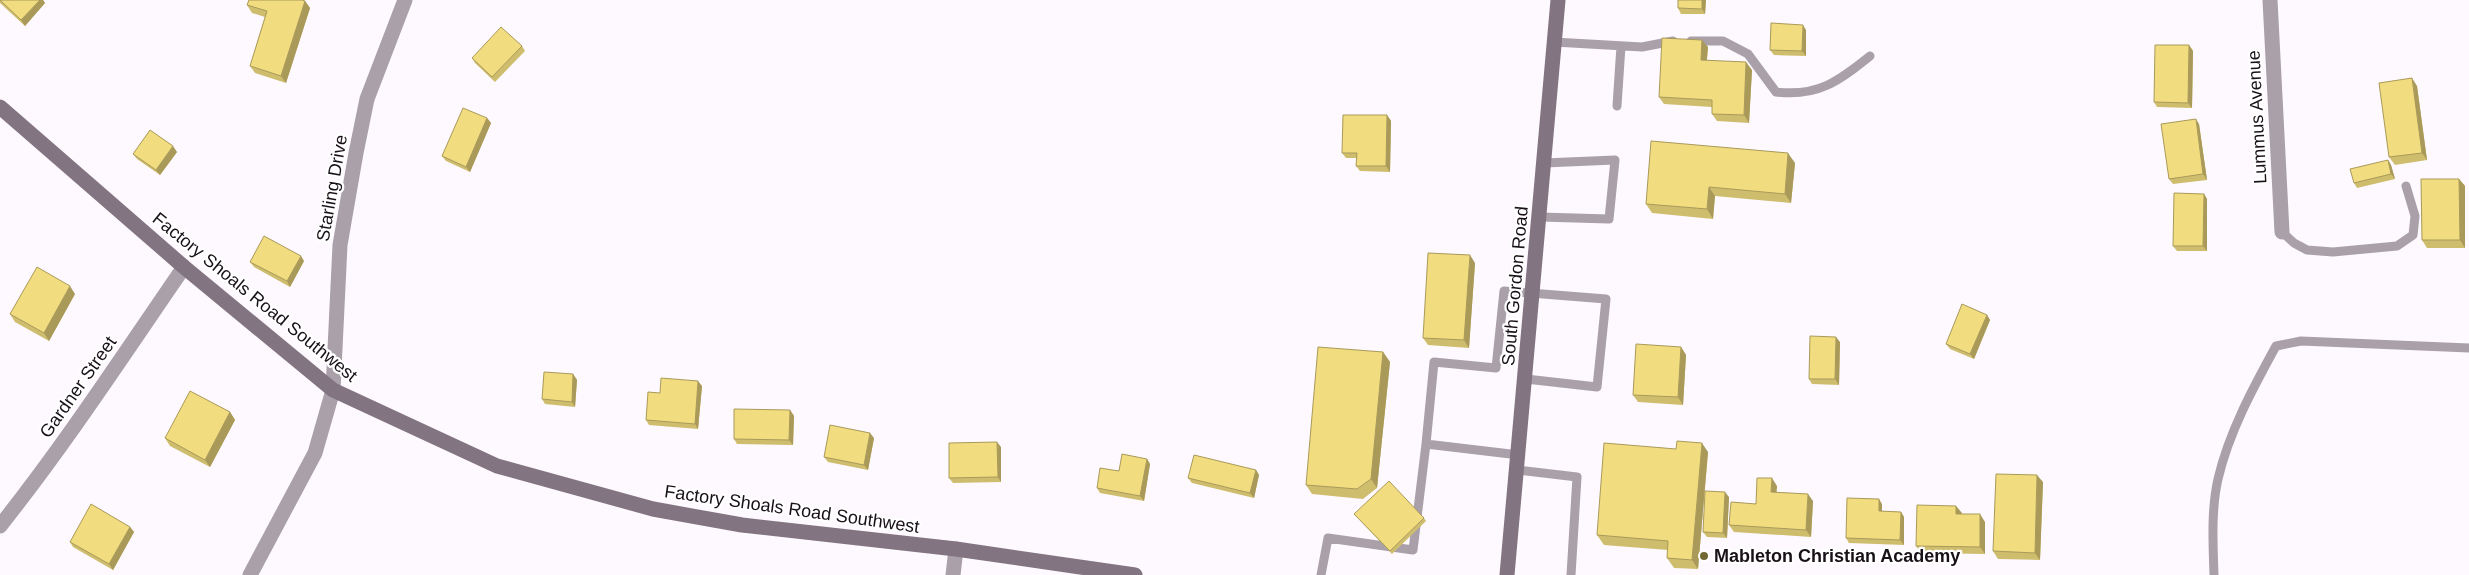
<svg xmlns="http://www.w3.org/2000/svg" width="2469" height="575" font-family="Helvetica,sans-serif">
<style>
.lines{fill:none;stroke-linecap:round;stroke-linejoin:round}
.lane{stroke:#a9a0a9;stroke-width:9}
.street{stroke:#a9a0a9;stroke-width:15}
.secondary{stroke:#827481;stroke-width:15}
.wall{fill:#cfbd6e}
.shaded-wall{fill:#a99a5a}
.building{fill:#f1dc80;stroke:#a99a5a}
.poi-dot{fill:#736734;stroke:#fff;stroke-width:2}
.labels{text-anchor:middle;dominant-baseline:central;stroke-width:4.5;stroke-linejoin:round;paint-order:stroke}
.street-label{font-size:18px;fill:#191118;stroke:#fff}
.poi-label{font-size:18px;font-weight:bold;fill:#191118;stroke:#fff;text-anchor:start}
</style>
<rect width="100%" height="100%" fill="#fef9fe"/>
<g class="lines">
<path class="lane" d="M1691,41H1723L1748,54L1776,92C1818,97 1839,81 1870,56
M1554,42L1642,47L1673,41
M1617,106L1621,46
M1540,217L1609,219L1615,160L1544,163
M2282,232L2294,243L2307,250L2333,252L2397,246L2413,235L2415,216L2406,186
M1519,455L1426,444L1434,362L1496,368L1504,291L1606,299L1597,387L1526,379
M1518,470L1577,477L1571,575
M1321,575L1328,538L1413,550L1426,444
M2214,575C2213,544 2211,510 2218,479C2229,432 2253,388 2276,346L2301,341L2469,348"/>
<path class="street" d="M2270,0L2282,232
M0,526C66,443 124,354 184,267
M250,575L315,453L333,390L340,245L356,153L367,99L405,0
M953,575L956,549"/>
<path class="secondary" d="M0,107L184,267L333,390L497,466L653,509L742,525L956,549L1135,575
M1507,575L1558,0"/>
</g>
<path class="wall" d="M0,0H43L45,3L25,26L0,3Z
M1706,0L1705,14H1681L1678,8Z
M305,1L310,8L286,83L255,73L250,66L265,17L252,13L247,5Z
M1806,30V56L1774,55L1770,50Z
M2189,45L2193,51L2192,108L2157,107L2154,102Z
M522,46L525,51L495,82L475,63L472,58Z
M1708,47L1707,60L1752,70L1749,123L1717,121L1712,114V107L1664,104L1659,97Z
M2417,86L2427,160L2395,165L2389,157Z
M1387,115L1391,121L1390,172L1360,171L1356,166L1357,158H1346L1342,153Z
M487,118L491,123L470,172L446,161L442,156Z
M2199,124L2207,180L2173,184L2169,179Z
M177,152L160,175L137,159L133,154Z
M2388,160L2391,165L2395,179L2357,188L2354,183Z
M1795,163L1791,203L1715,196L1713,219L1652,213L1646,204Z
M2459,179L2465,186V248H2427L2422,240Z
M2204,194L2207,199V251H2177L2173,246Z
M304,261L290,287L254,267L250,262Z
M1475,263L1469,348L1428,345L1423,338Z
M75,294L49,341L15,322L10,314Z
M1987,315L1990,320L1974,359L1950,349L1946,344Z
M1840,342L1839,385L1812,384L1809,379Z
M1681,347L1686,355L1683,405L1638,402L1633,395Z
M1383,352L1390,362L1377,488L1363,499L1312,494L1306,485Z
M573,374L577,380L575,407L545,404L542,399Z
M702,386L698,429L649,425L646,420L660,393Z
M790,410L794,416L793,445L737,444L734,439Z
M230,412L235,420L210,467L170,446L165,438Z
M874,438L868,470L828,462L824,457Z
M1001,447V482L953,483L949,478Z
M1676,449L1708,452L1698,569L1674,568L1667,558L1668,550L1604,545L1597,535Z
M1147,459L1150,464L1144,501L1100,493L1097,488L1119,471Z
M1256,470L1259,475L1254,498L1192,483L1188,478Z
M2043,482L2040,560L1998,559L1993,551Z
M1777,486L1776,492L1813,501L1811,537L1734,532L1729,525Z
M1729,497L1727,538L1707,537L1703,532Z
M1882,504V511L1901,512L1904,517V545L1849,543L1846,538Z
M1956,506L1962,514L1985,522V554L1921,553L1916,546Z
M1354,514L1424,518L1426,521L1392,554Z
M130,527L134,532L113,570L73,547L70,542Z"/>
<path class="shaded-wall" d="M40,0H43L45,3L25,26L21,20Z
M1702,0H1706L1705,14L1702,9Z
M305,1L310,8L286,83L281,76Z
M1803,25L1806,30V56L1802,51Z
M1702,40L1708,47L1706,67L1701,60Z
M2189,45L2193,51L2192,108L2188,103Z
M1746,62L1752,70L1749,123L1744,115Z
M2412,78L2417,86L2427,160L2422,153Z
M1387,115L1391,121L1390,172L1386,166Z
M487,118L491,123L470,172L466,167Z
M2196,119L2199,124L2207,180L2203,174Z
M173,146L177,152L160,175L156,170Z
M1788,153L1795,163L1791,203L1785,194Z
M2388,160L2391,165L2395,179L2391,174Z
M2459,179L2465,186V248L2460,240Z
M1709,187L1715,196L1713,219L1707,209Z
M2204,194L2207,199V251L2203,246Z
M1470,255L1475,263L1469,348L1464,340Z
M301,256L304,261L290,287L287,281Z
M70,286L75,294L49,341L44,333Z
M1987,315L1990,320L1974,359L1970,354Z
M1836,337L1840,342L1839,385L1835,379Z
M1681,347L1686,355L1683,405L1678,397Z
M1383,352L1390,362L1377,488L1371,479Z
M573,374L577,380L575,407L572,402Z
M698,381L702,386L698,429L695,424Z
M790,410L794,416L793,445L789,440Z
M230,412L235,420L210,467L205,460Z
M870,433L874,438L868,470L864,465Z
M997,442L1001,447V482L998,477Z
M1702,443L1708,452L1698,569L1692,560Z
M1147,459L1150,464L1144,501L1140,496Z
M1256,470L1259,475L1254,498L1250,493Z
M2037,475L2043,482L2040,560L2035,553Z
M1772,478L1777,486L1776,499L1771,492Z
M1725,492L1729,497L1727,538L1723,533Z
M1808,494L1813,501L1811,537L1806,530Z
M1879,499L1882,504V516L1879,511Z
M1956,506L1962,513L1961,521L1956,514Z
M1901,512L1904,517V545L1900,540Z
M1980,514L1985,522V554L1980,547Z
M130,527L134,532L113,570L109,564Z"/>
<path class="building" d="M0,0H40L21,20Z
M249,0H302L305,1L281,76L250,66L267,11L247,5Z
M1678,0H1702V9L1678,8Z
M1771,23L1803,25L1802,51L1770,50Z
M501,27L522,46L492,77L472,58Z
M1662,38L1702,40L1701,60L1746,62L1744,115L1712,114V100L1659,97Z
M2155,45H2189L2188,103L2154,102Z
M2412,78L2422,153L2389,157L2379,83Z
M463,108L487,118L466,167L442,156Z
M1343,115H1387L1386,166H1356L1357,153H1342Z
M2196,119L2203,174L2169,179L2161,124Z
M150,130L173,146L156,170L133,154Z
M1651,141L1788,153L1785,194L1709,187L1707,209L1646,204Z
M2388,160L2391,174L2354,183L2350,169Z
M2421,179H2459L2460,240H2422Z
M2174,193L2204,194L2203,246H2173Z
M264,236L301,256L287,281L250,262Z
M1428,253L1470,255L1464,340L1423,338Z
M37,267L70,286L44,333L10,314Z
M1962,304L1987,315L1970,354L1946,344Z
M1810,336L1836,337L1835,379H1809Z
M1636,344L1681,347L1678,397L1633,395Z
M1318,347L1383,352L1371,479L1357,489L1306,485Z
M544,372L573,374L572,402L542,399Z
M661,378L698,381L695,424L646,420L648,392L660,393Z
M190,391L230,412L205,460L165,438Z
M734,409L790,410L789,440L734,439Z
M830,425L870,433L864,465L824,457Z
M1677,441L1702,443L1692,560L1667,558L1668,541L1597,535L1604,443L1676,449Z
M997,442L998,477L949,478V443Z
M1122,454L1147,459L1140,496L1097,488L1100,468L1119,471Z
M1194,455L1256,470L1250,493L1188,478Z
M1996,474L2037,475L2035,553L1993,551Z
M1757,478H1772L1771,492L1808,494L1806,530L1729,525L1731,502L1756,504Z
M1389,481L1424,518L1390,551L1354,514Z
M1705,491L1725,492L1723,533L1703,532Z
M1847,498L1879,499V511L1901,512L1900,540L1846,538Z
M91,504L130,527L109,564L70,542Z
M1917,505L1956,506V514H1980V547L1916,546Z"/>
<circle class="poi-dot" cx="1704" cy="556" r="5"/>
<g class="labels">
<g class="street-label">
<text transform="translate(2257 117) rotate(-93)">Lummus Avenue</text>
<text transform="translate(332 188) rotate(-80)">Starling Drive</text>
<text transform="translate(1515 286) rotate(-85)">South Gordon Road</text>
<text transform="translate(255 297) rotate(39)">Factory Shoals Road Southwest</text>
<text transform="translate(78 387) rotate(-55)">Gardner Street</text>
<text transform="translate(792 509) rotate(8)">Factory Shoals Road Southwest</text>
</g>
<g class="poi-label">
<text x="1714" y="556">Mableton Christian Academy</text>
</g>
</g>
</svg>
